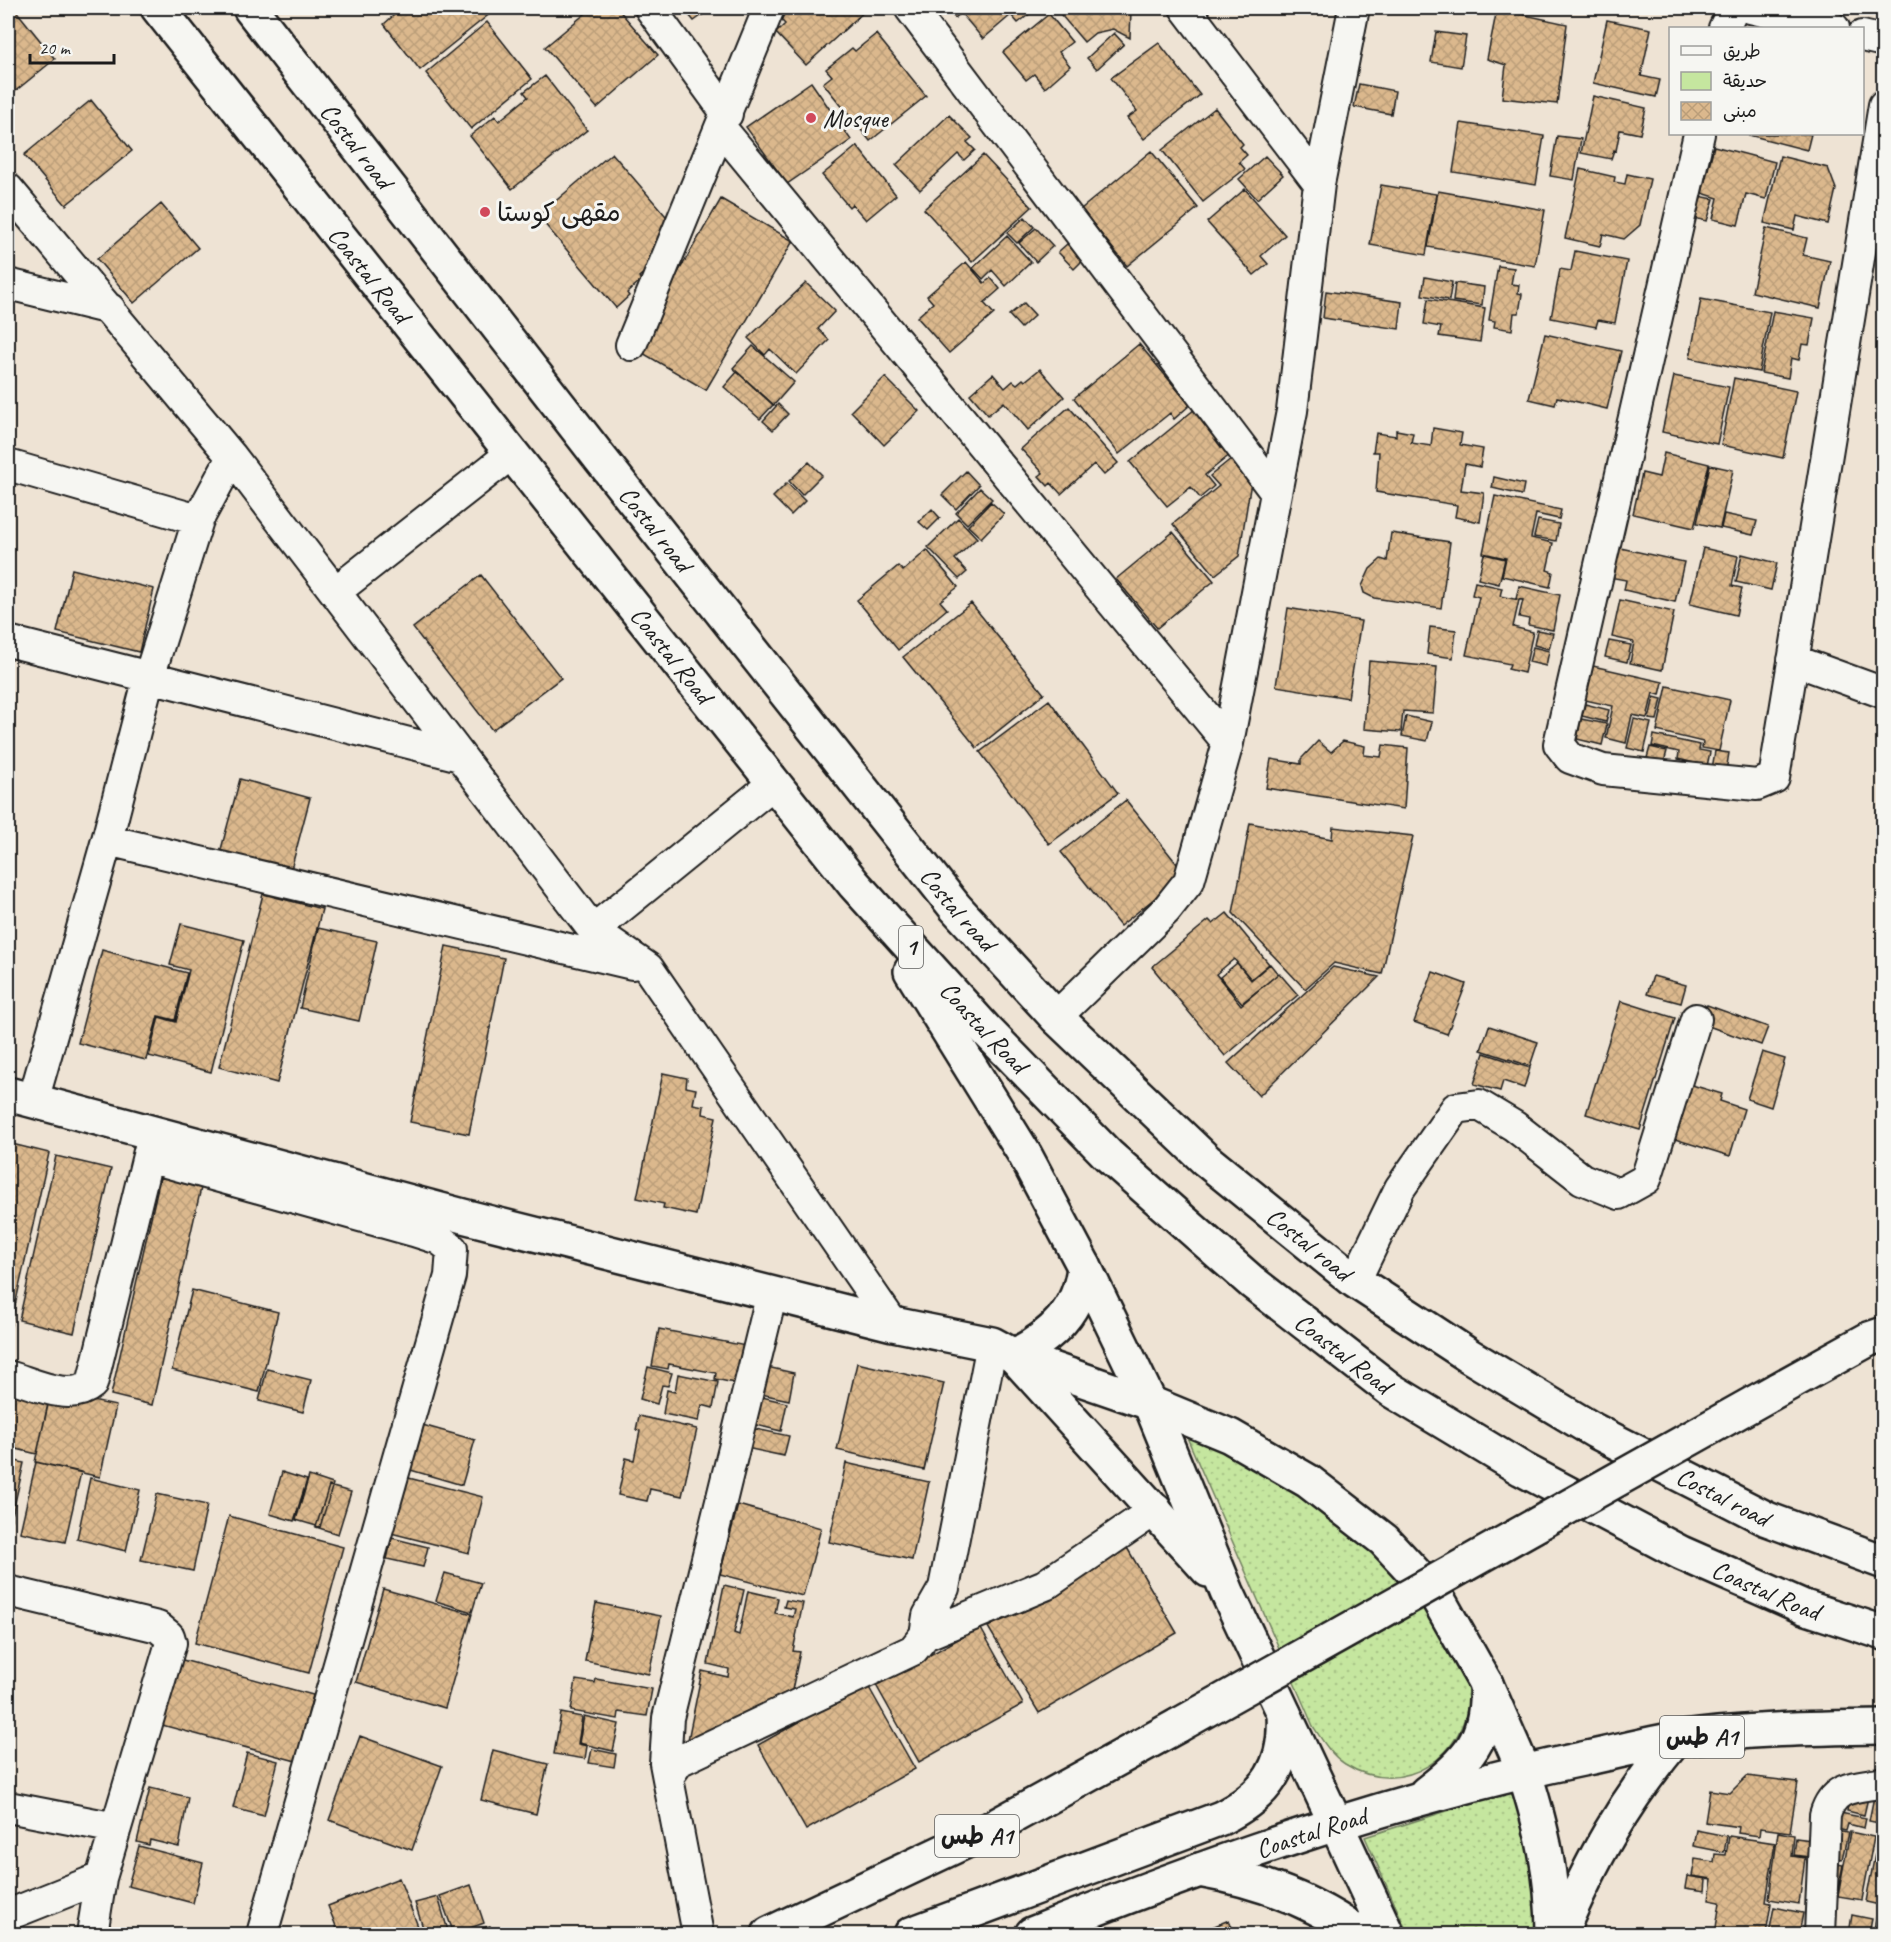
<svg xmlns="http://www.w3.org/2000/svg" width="1891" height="1942" font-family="Caveat,'Playpen Sans Arabic',sans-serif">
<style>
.green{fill:url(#green-dots);stroke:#70815e;stroke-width:1.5}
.building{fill:url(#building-cross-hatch);stroke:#1c1c1c;stroke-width:1.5}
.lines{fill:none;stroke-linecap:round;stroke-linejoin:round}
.street-casing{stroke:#1c1c1c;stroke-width:34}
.secondary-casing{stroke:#1c1c1c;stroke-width:38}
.primary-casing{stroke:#1c1c1c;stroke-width:38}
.highway-casing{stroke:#1c1c1c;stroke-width:38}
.street{stroke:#f6f6f2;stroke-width:30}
.secondary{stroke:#f6f6f2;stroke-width:33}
.primary{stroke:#f6f6f2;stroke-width:33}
.highway{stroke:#f6f6f2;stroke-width:33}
.highway-bridge-casing{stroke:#1c1c1c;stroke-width:38;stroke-linecap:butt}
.highway-bridge{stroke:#f6f6f2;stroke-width:33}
.poi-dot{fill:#d1495b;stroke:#f6f6f2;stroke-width:2}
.labels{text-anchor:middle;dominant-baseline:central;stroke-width:6;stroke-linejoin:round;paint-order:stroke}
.shield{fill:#f6f6f2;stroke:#5d5d5c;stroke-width:1.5}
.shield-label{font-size:24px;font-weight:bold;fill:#1c1c1c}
.poi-label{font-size:26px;fill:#1c1c1c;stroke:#f6f6f2;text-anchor:start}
.street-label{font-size:26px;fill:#1c1c1c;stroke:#f6f6f2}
</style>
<defs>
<pattern id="green-dots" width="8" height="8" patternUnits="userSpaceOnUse" patternTransform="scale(1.5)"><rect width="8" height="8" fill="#c5e69f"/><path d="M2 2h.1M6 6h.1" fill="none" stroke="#a9c588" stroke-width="1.8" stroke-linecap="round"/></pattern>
<pattern id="building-cross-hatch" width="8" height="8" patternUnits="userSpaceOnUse" patternTransform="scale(1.5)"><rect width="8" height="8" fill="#dbb88d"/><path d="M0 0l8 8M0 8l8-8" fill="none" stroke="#bb9e79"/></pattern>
</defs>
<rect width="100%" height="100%" fill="#eee3d4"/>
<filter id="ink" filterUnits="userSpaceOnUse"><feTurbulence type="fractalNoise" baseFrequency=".0167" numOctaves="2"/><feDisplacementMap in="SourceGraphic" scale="12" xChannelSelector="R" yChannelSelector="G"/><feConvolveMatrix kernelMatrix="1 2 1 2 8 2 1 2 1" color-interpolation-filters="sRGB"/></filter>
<g filter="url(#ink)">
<path class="green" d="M1186,1435C1210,1444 1240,1451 1263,1464C1278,1473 1292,1487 1306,1497C1353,1535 1469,1626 1469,1691C1469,1755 1403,1801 1345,1764C1331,1755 1322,1740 1313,1726Z
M1510,1791C1536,1832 1536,1887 1536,1934H1408L1365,1837Z"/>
<path class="building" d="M8,8H14L55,59L8,97Z
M374,8H383L376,13Z
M402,8H401H497L420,70L384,24Z
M592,8H617L658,55L597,108L545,47Z
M683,8H712L694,21Z
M790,8H868L806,65L776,33L785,24L779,18Z
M946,8H1035L1036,9L1018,23L1011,15L983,39L961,13L955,18Z
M1071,8H1133L1131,10L1130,38L1113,29L1095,33L1084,42L1061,15Z
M1497,9L1567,24L1557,104L1502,98L1506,65L1487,59Z
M1049,14L1072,42L1059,52L1070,66L1045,88L1034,74L1026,80L1003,52Z
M1607,20L1651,29L1641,76L1660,80L1656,97L1593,83Z
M487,22L532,79L471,129L426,73Z
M1436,32L1466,36L1461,67L1431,62Z
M1114,33L1124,44L1097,69L1087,58Z
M876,34L926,96L870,141L823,83L832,76L826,69L852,48L855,51Z
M1159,43L1200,95L1144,139L1127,118L1137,111L1111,78Z
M545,76L587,130L512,189L470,136L495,116L499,121L528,97L524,92Z
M811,82L851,140L787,184L746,127Z
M1359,84L1395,91L1391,114L1354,107Z
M1593,96L1646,108L1640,134L1620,130L1616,151L1614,150L1611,159L1581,153Z
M91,100L132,151L66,205L24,155Z
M1215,108L1243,144L1240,147L1247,155L1239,162L1245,169L1203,202L1162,150Z
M949,115L972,138L967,142L975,150L964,160L958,154L920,190L896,165Z
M1461,123L1544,136L1536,185L1453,172Z
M1745,134H1811L1807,150Z
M1557,136L1581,139L1574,180L1550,176Z
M857,146L896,195L866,220L852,204L849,207L822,175Z
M1714,146L1775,162L1766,199L1746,194L1738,225L1713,219L1718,198L1702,193Z
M1151,151L1198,208L1127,266L1081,209Z
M612,153L677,229L662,249L649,261L653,265L639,277L641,280L627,293L629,296L616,308L538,216Z
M983,155L1032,207L972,262L924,209Z
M1265,156L1283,175L1257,199L1239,179Z
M1780,156L1828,168L1836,189L1828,224L1797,216L1794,230L1764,223Z
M1580,169L1615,177L1614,182L1625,184L1627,174L1650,179L1640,225L1624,239L1603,234L1600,246L1565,238Z
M1381,185L1436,194L1426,255L1370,245Z
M1245,189L1285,235L1261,256L1268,264L1254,275L1207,222Z
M1438,191L1545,210L1535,266L1428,247Z
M1699,196L1714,199L1707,221L1694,218Z
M721,199L793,241L706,390L634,348Z
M161,204L198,248L134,303L97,259Z
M1025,217L1034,227L1017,243L1007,233Z
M1036,228L1053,246L1036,262L1019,243Z
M1766,228L1807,238L1803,255L1830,261L1820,308L1752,292Z
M1007,236L1031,262L1006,286L992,270L983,279L973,268Z
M1067,244L1083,260L1074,269L1058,252Z
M1575,251L1627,261L1615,323L1598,320L1596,327L1551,318L1560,269L1571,271Z
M966,262L984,283L991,278L1000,289L984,303L994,314L949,353L917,317L933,303L927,296Z
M1498,266L1514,268L1511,284L1519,285L1518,293L1522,294L1519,313H1514L1512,330L1494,327L1495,321L1489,320Z
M1425,277L1452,282L1449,300L1422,295Z
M806,283L835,311L818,329L829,340L796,374L770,349L765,355L748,338Z
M1455,283L1484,287L1482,305L1453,301Z
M1326,291L1402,302L1399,329L1323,318Z
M1428,299L1485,308L1480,342L1439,336L1441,327L1424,324Z
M1701,299L1770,312L1759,372L1690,358Z
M1024,303L1035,315L1021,328L1009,315Z
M1773,311L1814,318L1809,345L1802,344L1799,360L1791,358L1788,378L1761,373Z
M1545,334L1621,351L1607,409L1557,397L1555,405L1529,399Z
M1139,344L1190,405L1174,419L1170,413L1119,454L1074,398Z
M753,346L794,382L774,405L733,368Z
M1040,369L1064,397L1028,430L1004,402L988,415L970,394L993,374L1005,388L1013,381L1017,384L1023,379L1025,381Z
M737,372L773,405L760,419L724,387Z
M1674,376L1729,387L1717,444L1662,432Z
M885,377L919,411L884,445L851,411Z
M1734,378L1796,391L1783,458L1721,445Z
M778,404L788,414L773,430L763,421Z
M1069,407L1118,463L1104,475L1094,464L1061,494L1051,483L1048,486L1039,476L1043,473L1021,449Z
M1195,409L1231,454L1205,475L1214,486L1200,498L1191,487L1167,506L1130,462Z
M1433,428L1462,433L1460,445L1483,449L1480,467L1465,464L1461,490L1484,493L1480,522L1455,517L1457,505L1376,492L1379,452H1373L1376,433L1396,436V430L1413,433L1411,443L1431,446Z
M1664,453L1709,464L1694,528L1633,514L1642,473L1659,477Z
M1232,458L1251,482L1239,556L1215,575L1173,524L1219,486L1210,476Z
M809,462L822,475L802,495L789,481Z
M1710,465L1733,470L1720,528L1697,523Z
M966,471L979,485L956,509L942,495Z
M1494,477L1524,484L1522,495L1492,488Z
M787,483L805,501L791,515L773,497Z
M980,488L992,499L967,524L956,513Z
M1495,496L1561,510L1559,519L1536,514L1531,538L1553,543L1547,570L1553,572L1550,587L1502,576L1506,558L1483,553Z
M991,502L1004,514L981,538L968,526Z
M932,509L940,518L928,530L919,522Z
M1724,514L1757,521L1753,535L1721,528Z
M958,518L977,538L955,559L967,572L959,579L928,547Z
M1538,520L1559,524L1556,541L1534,537Z
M1173,532L1214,581L1157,628L1116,579Z
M1391,533L1450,542L1441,608L1374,598L1364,593L1362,586L1370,569L1381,559L1387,561Z
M1616,547L1684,562L1675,602L1624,590L1626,580L1609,577Z
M1703,548L1738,556L1732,586L1742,588L1736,615L1690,604Z
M927,550L958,587L940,601L947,609L898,650L857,600L898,566L903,571Z
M1484,554L1505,559L1499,584L1478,579Z
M1742,554L1777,563L1771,590L1736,582Z
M72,569L154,589L139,652L57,632Z
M481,575L561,678L492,730L413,628Z
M1475,582L1502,588L1500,596L1519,600L1513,627L1533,632L1524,673L1508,669L1510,664L1466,655L1479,597L1472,595Z
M1519,586L1560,595L1553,630L1528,625L1529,619L1519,617L1523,600L1516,599Z
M1620,600L1674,612L1662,670L1630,663L1634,642L1612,637Z
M971,603L1044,694L977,748L903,657Z
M1288,608L1361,621L1348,698L1276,686Z
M1430,627L1456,630L1453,658L1427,654Z
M1537,630L1553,633L1549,649L1534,645Z
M1609,641L1631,645L1627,662L1605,657Z
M1533,647L1549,651L1546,666L1529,662Z
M1369,661L1437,667L1433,713L1403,711L1401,732L1364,729Z
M1593,666L1663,682L1660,695L1653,693L1647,718L1632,715L1626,743L1606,738L1613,706L1585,700Z
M1667,686L1730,700L1719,751L1702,748L1703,742L1657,731Z
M1654,697L1662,699L1657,720L1649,719Z
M1049,700L1118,793L1049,844L980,752Z
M1585,704L1609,710L1606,722L1582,716Z
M1406,716L1432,722L1427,741L1402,736Z
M1581,719L1607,724L1602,745L1577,739Z
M1634,719L1651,723L1644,752L1627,748Z
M1654,735L1700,745L1699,750L1710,752L1707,766L1678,759L1679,752L1652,746Z
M1318,741L1331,752L1343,741L1365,746L1364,755L1381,757L1383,745L1408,748L1404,809L1266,788L1271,759L1301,764V759Z
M1650,747L1667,751L1664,762L1647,758Z
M1715,751L1729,753L1725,777L1711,775Z
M240,779L310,798L290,873L220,853Z
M1126,800L1185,874L1120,926L1061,852Z
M1250,823L1332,839L1333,827L1413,836L1382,974L1334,963L1305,989L1233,913Z
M263,894L322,909L277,1083L219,1067Z
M1227,913L1269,964L1251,979L1234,959L1216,974L1241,1005L1279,973L1298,995L1225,1056L1152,967L1209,920L1213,924Z
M181,924L244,940L211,1072L149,1056L159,1017L176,1022L189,970L170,965Z
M318,928L377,941L359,1021L300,1008Z
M446,946L504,958L469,1134L410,1122Z
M102,950L187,973L175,1020L158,1016L146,1060L78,1043Z
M1237,963L1251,980L1270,964L1278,974L1242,1003L1220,977Z
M1333,967L1379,977L1259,1096L1228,1063Z
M1433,972L1466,984L1447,1034L1414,1022Z
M1653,976L1686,985L1681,1003L1647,994Z
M1621,1001L1675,1018L1640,1130L1586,1114Z
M1707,1005L1768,1027L1761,1045L1700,1023Z
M1489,1026L1538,1042L1530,1066L1481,1050Z
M1762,1052L1785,1059L1771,1107L1747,1099Z
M1484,1053L1530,1068L1524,1088L1503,1081L1500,1091L1474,1084Z
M663,1073L687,1078L686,1087L696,1089L693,1104L704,1106L703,1114L716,1117L696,1215L663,1208L664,1204L637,1198Z
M1682,1082L1722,1094L1720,1101L1744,1109L1730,1156L1665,1136Z
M8,1143L49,1153L10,1328L8,1327Z
M56,1156L111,1169L74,1333L19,1320Z
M162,1169L203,1179L152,1405L111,1395Z
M192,1290L278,1312L259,1392L172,1370Z
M659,1329L746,1346L739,1384L715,1379L716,1373L669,1364L668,1369L652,1366Z
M857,1363L944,1383L924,1470L837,1450Z
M648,1367L672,1373L668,1386L662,1385L657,1404L640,1399Z
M767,1367L794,1373L789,1400L761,1394Z
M267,1369L311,1380L303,1412L259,1401Z
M678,1374L718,1382L713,1408L702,1405L699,1421L663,1414L667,1390L675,1392Z
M8,1390L49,1399L37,1454L8,1447Z
M51,1392L116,1406L100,1477L35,1462Z
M762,1397L787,1403L781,1431L756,1425Z
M639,1416L697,1429L682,1496L650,1489L647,1501L618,1495L626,1458L634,1460L640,1431L636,1430Z
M419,1424L475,1440L462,1485L407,1469Z
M751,1428L789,1436L784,1456L746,1448Z
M8,1459L24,1463L11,1520H8Z
M36,1462L81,1472L65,1542L20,1532Z
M846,1463L929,1482L912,1560L829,1542Z
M282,1472L307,1480L294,1521L270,1514Z
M309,1476L333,1484L320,1527L296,1520Z
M401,1476L483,1497L469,1553L387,1532Z
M90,1478L140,1490L126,1551L77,1539Z
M329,1486L351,1492L338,1534L316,1527Z
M157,1494L207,1505L193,1571L141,1560Z
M738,1505L821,1528L803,1596L720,1574Z
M229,1516L343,1547L309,1673L195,1643Z
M392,1538L428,1547L423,1567L387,1559Z
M1126,1546L1177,1633L1039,1713L988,1627Z
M445,1573L481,1583L472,1612L436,1601Z
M724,1585L744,1590L734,1633L739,1635L748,1591L778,1598L775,1613L793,1617L795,1609L784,1607L786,1600L803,1603L793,1651L800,1652L792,1690L688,1740L702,1671L728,1677L729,1669L708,1664Z
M383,1589L472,1614L445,1708L356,1682Z
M596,1603L661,1616L649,1674L585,1661Z
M980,1627L1023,1704L919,1762L876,1685Z
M179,1659L313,1695L296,1761L162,1725Z
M596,1679L652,1689L647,1716L619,1712L618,1719L571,1711L576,1680L595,1683Z
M867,1684L915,1769L806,1830L758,1745Z
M561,1713L582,1717L578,1744L587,1746L585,1759L554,1754Z
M584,1716L619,1724L613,1751L579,1743Z
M360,1736L442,1766L412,1850L329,1820Z
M592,1749L616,1754L614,1767L589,1763Z
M493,1750L548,1764L536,1814L481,1800Z
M247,1753L278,1761L264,1816L233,1808Z
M1747,1776L1798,1782L1790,1832L1760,1828L1759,1836L1738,1833L1739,1827L1705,1822L1710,1790L1730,1793Z
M1876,1787L1884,1789V1824L1869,1821Z
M150,1788L188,1797L179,1847L150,1840L149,1845L137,1842Z
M1870,1789L1864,1815L1847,1811L1850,1793Z
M1840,1813L1866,1818L1864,1828L1848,1824L1846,1831L1836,1829Z
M1696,1830L1727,1836L1724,1852L1693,1846Z
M1836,1831L1848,1833L1842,1859L1831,1857Z
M1778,1832L1794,1835L1792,1856L1805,1858L1799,1904L1769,1899Z
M1850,1832L1874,1837L1862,1900L1838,1896Z
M1729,1836L1775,1843L1766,1902L1771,1903L1766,1934H1715L1720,1902L1709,1900L1712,1879L1692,1876L1695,1859L1714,1862L1715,1854L1726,1855Z
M1796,1838L1811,1840L1809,1857L1794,1855Z
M139,1846L203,1863L193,1903L128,1886Z
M1875,1854L1884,1856V1906L1866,1902Z
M1828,1862L1843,1865L1838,1890L1824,1888Z
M1687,1876L1706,1879L1705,1891L1685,1888Z
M399,1878L421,1934H339L328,1906Z
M471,1885L484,1923L454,1934L440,1896Z
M438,1897L449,1934H425L415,1903Z
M1774,1907L1803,1913L1799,1934H1769Z
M1878,1910L1884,1911V1934H1873Z
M1852,1915L1872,1919L1869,1934H1849Z
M1229,1920L1235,1934H1195Z
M490,1926L494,1934H464Z"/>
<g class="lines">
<defs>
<path id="street" d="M650,8L727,114
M910,8L1276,493
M1185,8L1319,184
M1750,8L1834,28
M1724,28L1734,8
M1862,36L1884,41
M721,128L1228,743
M1699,134L1559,744L1570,758L1603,770L1757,785L1774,778L1884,105
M8,189L232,457L593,930L648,968L893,1324
M8,284L110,309
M631,345L769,8
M8,465L198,520
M335,592L512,453
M8,641L460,756
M1793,660L1884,693
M107,840L632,964
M593,930L774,783
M1056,1017L1166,910L1189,881L1228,743L1276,493L1292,411L1319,184L1354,8
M33,1101L107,840L149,677L198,520L232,457
M148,1157L414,1231L439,1239L452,1249L450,1276L262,1934
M1355,1281L1400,1188L1456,1108L1479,1105L1514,1126L1582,1179L1619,1194L1646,1179L1696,1019
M8,1376C33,1383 70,1403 92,1384L152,1139
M8,1591L158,1627L169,1636L171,1643L101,1878L92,1934
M925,1635L1045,1585L1156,1509
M668,1777L679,1761L913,1650L925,1635L928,1616L944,1588L992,1344
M8,1807L116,1828
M8,1915L101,1878
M698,1934L665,1763L668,1718L772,1293
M1820,1934L1825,1815C1834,1784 1856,1788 1884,1782"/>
<path id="secondary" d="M8,1094L463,1216L893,1324L992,1344L1014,1356L1150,1403L1230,1436L1308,1481L1384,1540L1437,1597L1486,1684L1524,1771"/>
<path id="primary" d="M1524,1771C1542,1828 1553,1874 1553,1934
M1336,1824L1387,1934"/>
<g id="highway">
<path id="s1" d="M158,8L854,884L985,1029L1108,1155L1252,1282L1391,1390L1522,1469L1681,1553L1804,1607L1884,1633"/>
<path id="s2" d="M250,8L600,458L955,907L1056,1017L1206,1160L1355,1281L1468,1355L1595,1431L1767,1519L1884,1562"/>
<path d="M911,971L1025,1155L1084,1266L1150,1403L1227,1592L1336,1824"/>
<path d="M1084,1266C1080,1311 1052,1336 1014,1356L1208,1570"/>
<path d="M1777,1390L1869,1339L1884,1334"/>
<path d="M1426,1793C1468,1761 1489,1739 1486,1684"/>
<path d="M1199,1870C1257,1880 1311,1899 1359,1934"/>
<path d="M769,1934L983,1833L1179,1725"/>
<path d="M911,1934L1221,1818C1267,1795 1287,1767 1284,1714"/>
<path id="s3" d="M1032,1934C1212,1862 1397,1797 1587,1758C1617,1752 1646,1744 1676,1739C1744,1729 1815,1728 1884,1727"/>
<path d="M1560,1934C1592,1859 1623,1803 1676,1739"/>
</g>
</defs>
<use href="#street" class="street-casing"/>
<use href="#secondary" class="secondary-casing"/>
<use href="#primary" class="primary-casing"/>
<use href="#highway" class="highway-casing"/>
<use href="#street" class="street"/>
<use href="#secondary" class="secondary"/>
<use href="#primary" class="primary"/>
<use href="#highway" class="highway"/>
<defs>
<path id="highway-bridge" d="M1179,1725L1777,1390"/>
</defs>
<use href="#highway-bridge" class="highway-bridge-casing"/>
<use href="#highway-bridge" class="highway-bridge"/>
</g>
</g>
<g class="poi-dot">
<circle cx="811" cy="118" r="6"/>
<circle cx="485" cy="212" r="6"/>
</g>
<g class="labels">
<g class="shield">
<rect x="899" y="926" width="24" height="42" rx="4.5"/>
<rect x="1660" y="1716" width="84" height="42" rx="4.5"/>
<rect x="935" y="1815" width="84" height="42" rx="4.5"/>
</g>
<g class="shield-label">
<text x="911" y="947">1</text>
<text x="1702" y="1737">طس A1</text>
<text x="977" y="1836">طس A1</text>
</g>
<g class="poi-label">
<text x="823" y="118">Mosque</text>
<text x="497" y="212">مقهى كوستا</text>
</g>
<g class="street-label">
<text stroke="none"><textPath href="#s2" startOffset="174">Costal road</textPath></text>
<text stroke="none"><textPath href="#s1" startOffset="340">Coastal Road</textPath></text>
<text stroke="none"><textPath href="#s2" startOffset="660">Costal road</textPath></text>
<text stroke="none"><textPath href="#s1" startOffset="826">Coastal Road</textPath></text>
<text stroke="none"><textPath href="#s2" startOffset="1146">Costal road</textPath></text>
<text stroke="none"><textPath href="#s1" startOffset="1312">Coastal Road</textPath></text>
<text stroke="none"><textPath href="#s2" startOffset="1632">Costal road</textPath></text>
<text stroke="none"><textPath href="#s1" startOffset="1798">Coastal Road</textPath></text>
<text stroke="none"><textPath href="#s2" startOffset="2118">Costal road</textPath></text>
<text stroke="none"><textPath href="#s1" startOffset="2284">Coastal Road</textPath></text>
<text stroke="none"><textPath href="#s3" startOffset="297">Coastal Road</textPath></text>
</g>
</g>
<rect width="1891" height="1942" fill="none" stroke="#f6f6f2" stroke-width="30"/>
<rect x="15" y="15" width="1861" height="1912" fill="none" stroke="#1c1c1c" stroke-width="2" filter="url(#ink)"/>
<rect x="1669" y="27" width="195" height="108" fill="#f6f6f2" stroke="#9f9f9c" stroke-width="1.5"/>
<rect x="1681" y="46" width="30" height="9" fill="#f6f6f2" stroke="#9f9f9c" stroke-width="1.5"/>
<text x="1723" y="57" font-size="18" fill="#1c1c1c">طريق</text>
<rect x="1681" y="72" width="30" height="18" fill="#c5e69f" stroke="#9f9f9c" stroke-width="1.5"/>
<text x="1723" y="87" font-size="18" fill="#1c1c1c">حديقة</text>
<rect x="1681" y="102" width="30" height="18" fill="url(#building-cross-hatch)" stroke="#9f9f9c" stroke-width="1.5"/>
<text x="1723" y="117" font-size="18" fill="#1c1c1c">مبنى</text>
<path d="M30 54v9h84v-9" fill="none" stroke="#1c1c1c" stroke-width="3"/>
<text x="39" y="54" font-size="18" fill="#1c1c1c" stroke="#f6f6f2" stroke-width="4.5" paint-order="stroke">20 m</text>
</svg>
